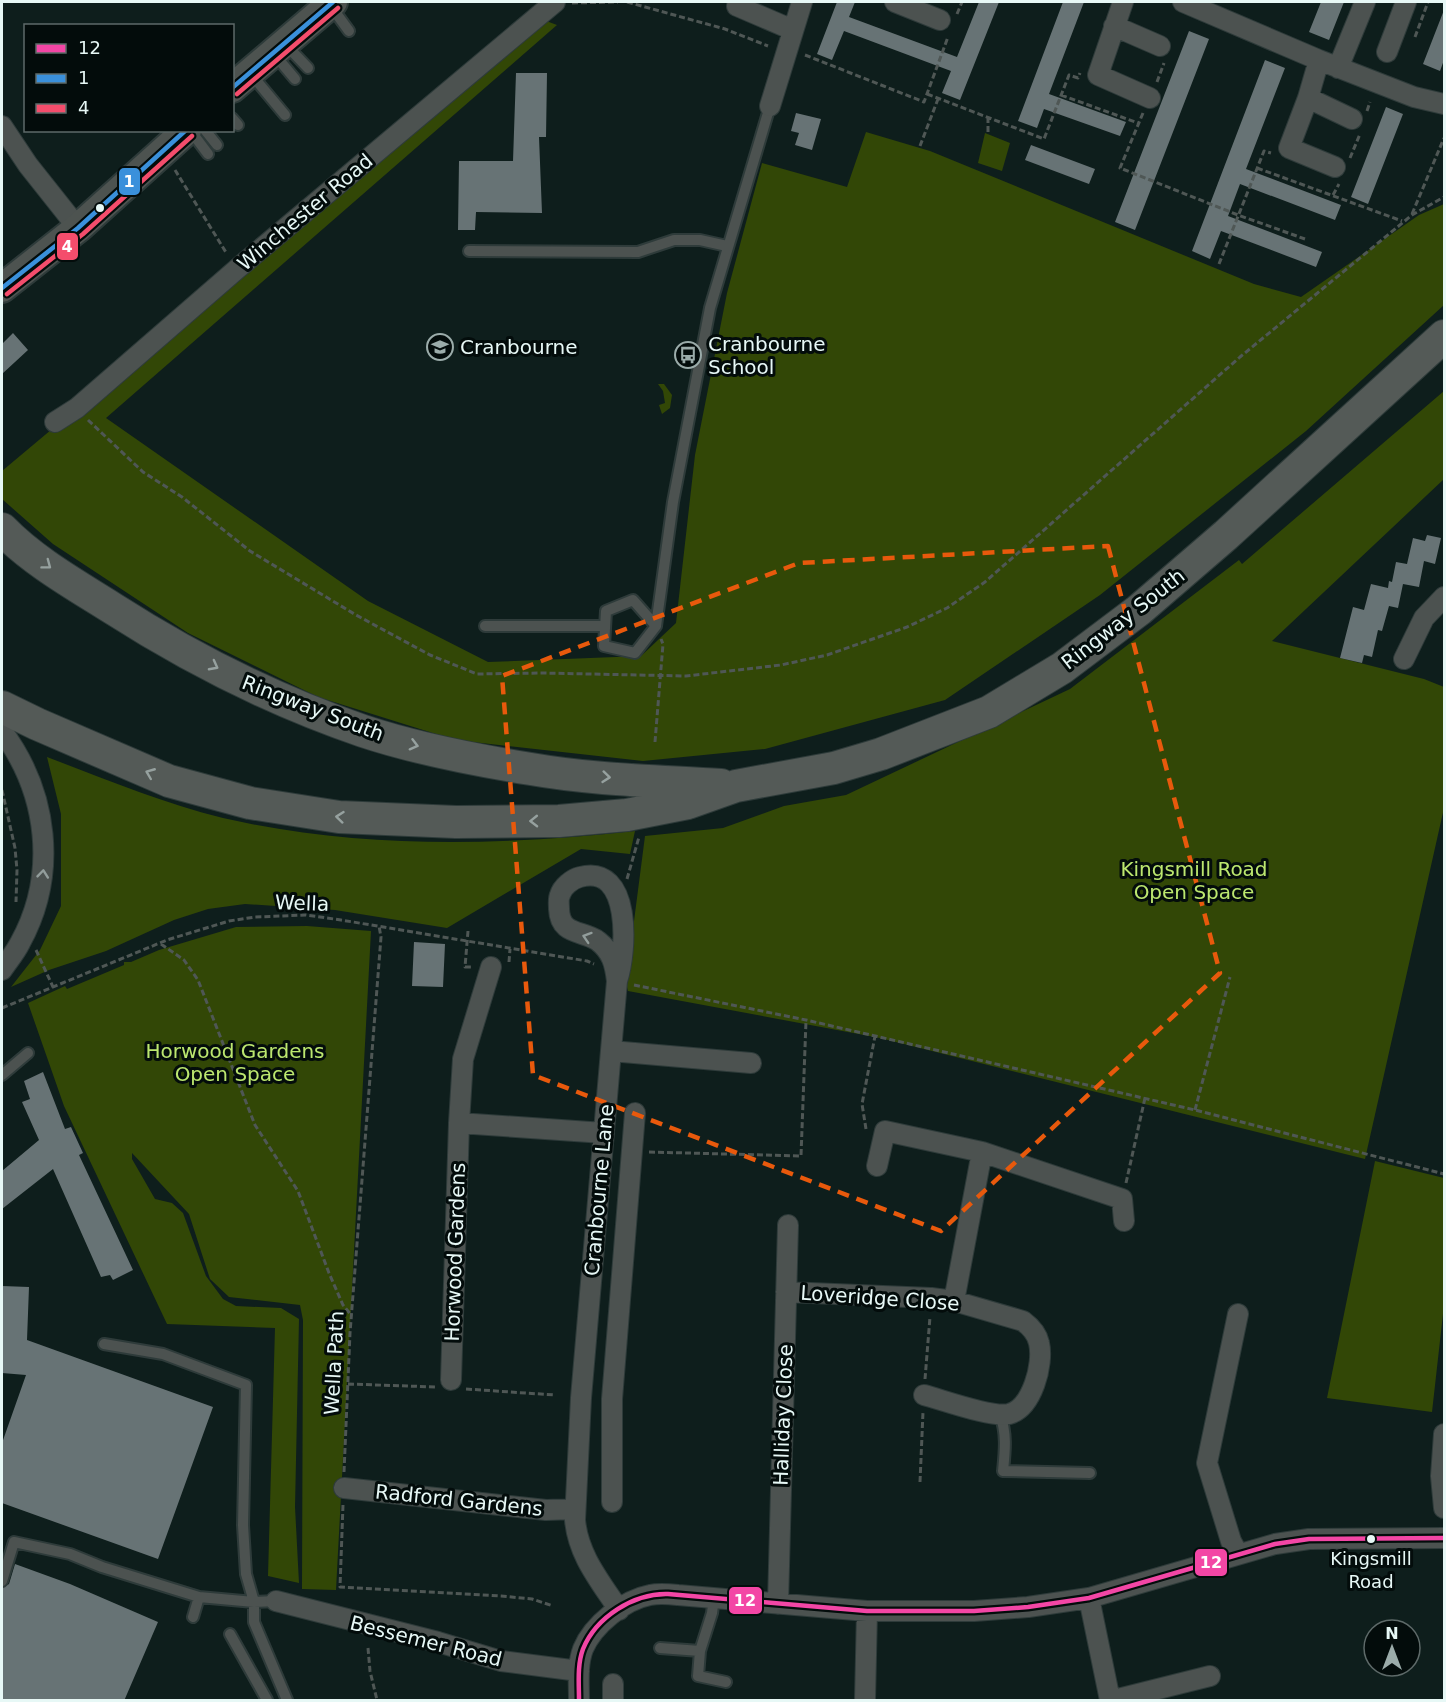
<svg xmlns="http://www.w3.org/2000/svg" width="1446" height="1702" font-family="'DejaVu Sans',sans-serif">
<style>
.green{fill:#324706}
.building{fill:#677375}
.lines{fill:none;stroke-linecap:round;stroke-linejoin:round}
.lane-casing{stroke:#2e3b3a;stroke-width:14}
.street-casing{stroke:#2e3b3a;stroke-width:22}
.secondary-casing{stroke:#2e3b3a;stroke-width:32}
.primary-casing{stroke:#2e3b3a;stroke-width:34}
.path{stroke:#4f5755;stroke-width:3;stroke-dasharray:6 3;stroke-linecap:butt}
.lane{stroke:#4c5250;stroke-width:10}
.street{stroke:#4c5250;stroke-width:20}
.secondary{stroke:#4d5350;stroke-width:28}
.primary{stroke:#545a57;stroke-width:32}
.bus-1-casing{stroke:#030c0b;stroke-width:9}
.bus-2-casing{stroke:#030c0b;stroke-width:9}
.bus-3-casing{stroke:#030c0b;stroke-width:9}
.bus-1{stroke:#f346a5;stroke-width:4.5}
.bus-2{stroke:#3a90db;stroke-width:4.5}
.bus-3{stroke:#f44d6c;stroke-width:4.5}
.oneway{stroke:#96a19f}
.oneway2{stroke:#929d9b}
.marked{fill:none;stroke:#e8590c;stroke-width:4.5;stroke-dasharray:12 8;stroke-linejoin:round}
.bus-dot{fill:#e7f8f6;stroke:#030c0b;stroke-width:2}
.labels{text-anchor:middle;dominant-baseline:central;stroke-width:6;stroke-linejoin:round;paint-order:stroke}
.bus-label{font-size:18px;fill:#e7f8f6;stroke:#030c0b}
.street-label{font-size:20px;fill:#e7f8f6;stroke:#030c0b}
.poi-label{font-size:20px;fill:#e7f8f6;stroke:#030c0b;text-anchor:start}
.park-label{font-size:20px;fill:#bce76f;stroke:#030c0b}
.line-badge{stroke:#030c0b;stroke-width:2}
.badge-label{font-size:16px;text-anchor:middle;font-weight:bold;fill:#fff}
</style>
<rect width="100%" height="100%" fill="#0e1e1c"/>
<path class="green" d="M541,19L557,25L106,418L368,601L488,662L641,656L676,623L695,455L727,293L762,163L847,187L866,132L930,151L1254,284L1301,297L1419,215L1444,204V305L1306,431L1100,595L945,700L765,749L643,761L455,740L318,697L188,633L53,544L2,499V471Z
M985,133L1010,143L1002,171L978,163Z
M658,384H664L672,395L670,408L662,414L659,405L665,403L663,391Z
M1444,391V479L1272,641L1424,679L1444,687V808L1365,1159L880,1038L628,991L626,983L645,836L723,828L784,806L846,795L1070,689L1239,560L1242,564Z
M47,757C105,779 162,803 223,818C358,849 498,846 635,831L630,854L581,849L447,928L335,910L245,904L208,909L174,920L106,951L49,970L11,987L40,950L61,906V814Z
M307,926L371,931L336,1590L302,1589L303,1320L300,1305L229,1297L210,1279L189,1214L132,1153V1159L155,1199L172,1203L183,1213L206,1276L223,1299L236,1306L281,1308L299,1319L295,1507L299,1583L268,1576L275,1328L167,1324L64,1106L28,1003L65,986L67,989L124,965V962H131L159,950L236,927Z
M1375,1161L1444,1178V1305L1432,1412L1327,1398Z"/>
<path class="building" d="M837,2H855L849,17L957,57L979,2H999L960,100L942,93L951,71L844,31L832,60L817,54Z
M1063,2H1084L1049,94L1126,122L1120,136L1044,109L1037,128L1018,121Z
M1321,2H1344L1329,40L1309,32Z
M1444,10V60L1440,71L1423,64Z
M1189,31L1209,39L1135,230L1115,222Z
M1265,60L1285,68L1246,169L1341,205L1335,220L1240,184L1228,216L1322,252L1316,267L1221,231L1210,259L1192,251Z
M516,73H547L546,137H539L542,213L476,212L475,230H458L459,161H513Z
M1386,107L1403,114L1368,204L1351,197Z
M796,113L821,119L812,150L795,145L799,133L791,131Z
M1031,145L1095,169L1089,184L1025,160Z
M13,333L28,350L2,374V344Z
M1427,535L1441,538L1435,564L1424,561L1419,587L1403,584L1398,608L1389,606L1382,631L1378,630L1372,657L1364,655L1362,663L1340,658L1353,607L1364,610L1371,584L1388,588L1389,581L1392,582L1396,562L1407,564L1413,538L1425,541Z
M414,942L445,944L443,987L412,986Z
M43,1072L65,1129L71,1127L83,1153L79,1155L133,1270L113,1280L110,1275L101,1277L53,1169L2,1209V1171L39,1140L22,1102L30,1099L24,1081Z
M2,1286L29,1287L27,1340L213,1407L158,1559L2,1503V1443L26,1375L2,1373Z
M15,1564L70,1584L158,1622L124,1701H2V1588L9,1584Z"/>
<g class="lines">
<defs>
<path id="lane" d="M330,5L349,31
M286,45L308,68
M274,54L295,79
M250,73L285,115
M232,118L238,125
M190,130L208,154
M205,130L217,145
M469,251L638,252L674,240H700L727,246
M485,626H605
M656,626L633,600L606,611L604,646L635,653L656,626L673,502L710,308L770,106
M2,1075L28,1053
M104,1344L163,1354L246,1385L243,1525L246,1574L254,1602V1622L287,1700
M1000,1414C1007,1434 1005,1451 1003,1471L1090,1473
M2,1581L14,1542L70,1554L102,1567L199,1597
M714,1598L712,1613L700,1651L698,1676L726,1682
M193,1617L199,1597L254,1602L276,1601
M230,1634L267,1700
M660,1648L700,1651"/>
<path id="street" d="M739,2L737,6L793,30
M895,2L940,20
M1123,2L1098,75L1150,98
M1183,2L1319,60L1414,97L1444,104
M1114,26L1160,46
M1387,52L1406,2
M1319,60L1308,98L1289,148L1335,167
M1338,68L1365,2
M1308,98L1352,119
M770,106L802,2
M2,126L28,165L78,228
M55,422L77,408L237,269L555,2
M1404,659L1424,618L1444,597
M2,731C48,793 58,874 20,943C15,953 8,961 2,970
M617,981C627,951 632,863 580,877C572,879 562,887 560,895C558,899 559,905 559,909C560,936 583,930 598,941C612,952 615,964 617,981L581,1398L575,1520C578,1555 600,1581 619,1610
M611,1051L751,1063
M459,1123L604,1133
M877,1166L885,1131L982,1152L1122,1199L1124,1221
M786,1292L931,1298L954,1301L1023,1321C1031,1327 1037,1333 1039,1343C1044,1364 1032,1408 1009,1414C992,1418 943,1400 924,1395
M954,1301L982,1152
M451,1380L459,1123L463,1059L491,967
M1444,1434L1441,1476L1444,1508
M344,1488L546,1510L575,1509
M612,1502V1399L635,1113
M1238,1554L1231,1541L1207,1463L1238,1314
M1089,1598L1110,1700
M276,1601L438,1642L501,1661L579,1671
M778,1604L788,1225
M579,1700C579,1684 577,1665 583,1649C593,1625 624,1600 650,1595C659,1593 669,1594 678,1595L867,1611H974L1028,1607L1089,1598L1275,1544L1309,1539L1444,1538
M613,1700V1684
M865,1700L867,1611
M1114,1700L1210,1676"/>
<path id="secondary" d="M232,88L333,2
M2,288L78,228L187,130"/>
<path id="primary" d="M2,529C33,561 74,584 112,608C190,658 275,701 363,731C417,749 475,760 531,769C593,780 658,781 721,785
M2,707L37,724L169,781L250,803L339,817L456,822L559,821L627,815L688,803L736,786L834,768L881,754L989,712L1062,668L1139,610L1226,535L1444,336"/>
</defs>
<use href="#lane" class="lane-casing"/>
<use href="#street" class="street-casing"/>
<use href="#secondary" class="secondary-casing"/>
<use href="#primary" class="primary-casing"/>
<path class="path" d="M627,2L725,29L768,46
M572,3L618,2
M957,14L962,2
M1415,37L1428,2
M805,55L924,102L948,37
M1157,82L1164,63
M927,94L1044,139L1069,75L1078,78L1080,73
M1061,95L1138,123
M1367,111L1370,102
M1143,113L1120,168L1238,215L1305,239
M988,117V135
M920,146L938,99
M1350,158L1360,134
M1257,168L1402,221
M175,170L227,254
M1333,195L1339,184
M1412,214L1444,138
M1219,264L1264,151L1271,153
M88,420L143,472L182,497L250,551L356,615L430,655L477,674L541,673L686,676L781,665L827,655L907,627L947,608L985,582L1240,357L1412,215L1444,197
M655,742L663,644L661,639
M2,790L15,848L17,870L16,902
M627,879L639,837
M468,931L465,967H471
M161,944L184,960L198,980L255,1125L298,1191L329,1273L343,1305L352,1316
M36,950L53,987
M509,962L510,949
M634,985L806,1020L1195,1110L1444,1174
M2,1008L167,940L229,921L255,917L306,915L341,920L587,961L594,964
M1195,1110L1230,977
M866,1129L862,1104L875,1036
M649,1152L801,1156L806,1021
M1126,1183L1145,1098
M925,1379L930,1317
M348,1384L436,1387
M466,1389L555,1395
M344,1472L350,1333L381,937L379,926
M920,1482L923,1412
M343,1505L340,1587L501,1596L532,1599L553,1606
M368,1648L370,1671L377,1700"/>
<use href="#lane" class="lane"/>
<use href="#street" class="street"/>
<use href="#secondary" class="secondary"/>
<use href="#primary" class="primary"/>
<defs>
<path id="bus-1" d="M579,1700C579,1684 577,1665 583,1649C596,1617 634,1593 668,1594L867,1611H974L1028,1607L1089,1598L1275,1544L1309,1539L1444,1538"/>
<path id="bus-2" d="M232,88L333,2
M2,288L78,228L186,130"/>
<path id="bus-3" d="M237,94L338,8
M7,294L83,234L192,136"/>
</defs>
<use href="#bus-1" class="bus-1-casing"/>
<use href="#bus-2" class="bus-2-casing"/>
<use href="#bus-3" class="bus-3-casing"/>
<use href="#bus-1" class="bus-1"/>
<use href="#bus-2" class="bus-2"/>
<use href="#bus-3" class="bus-3"/>
</g>
<defs><path id="oneway-chevron" d="M-2-3.5L2.5 0L-2 3.5" fill="none" stroke-width="1.6" stroke-linecap="round" stroke-linejoin="round" transform="scale(1.5)"/></defs>
<g class="oneway">
<use href="#oneway-chevron" transform="translate(47 565) rotate(37)"/>
<use href="#oneway-chevron" transform="translate(214 666) rotate(28)"/>
<use href="#oneway-chevron" transform="translate(414 745) rotate(15)"/>
<use href="#oneway-chevron" transform="translate(150 773) rotate(-158)"/>
<use href="#oneway-chevron" transform="translate(606 777) rotate(6)"/>
<use href="#oneway-chevron" transform="translate(340 817) rotate(-174)"/>
<use href="#oneway-chevron" transform="translate(534 821) rotate(179)"/>
</g>
<g class="oneway2">
<use href="#oneway-chevron" transform="translate(43 874) rotate(-84)"/>
<use href="#oneway-chevron" transform="translate(587 937) rotate(-162)"/>
</g>
<path class="marked" d="M1108,546L1220,973L941,1231L533,1075L502,676L799,563Z"/>
<defs>
<symbol id="school-ring" viewBox="-11 -11 22 22"><circle r="9.5" fill="#030c0b" stroke="#9bacaa" stroke-width="1.5"/><path d="M0-5L7-2L0 1L-7-2ZM-4 1L0 2.5L4 1V4Q0 6-4 4Z" fill="#9bacaa"/></symbol>
<symbol id="bus-ring" viewBox="-11 -11 22 22"><circle r="9.5" fill="#030c0b" stroke="#9bacaa" stroke-width="1.5"/><path d="M-5-6H5V4H4V6H2V4H-2V6H-4V4H-5ZM-3.5-4V0h7V-4ZM-3.5 1.2v1.5H-2V1.2ZM2 1.2v1.5H3.5V1.2Z" fill="#9bacaa"/></symbol>
</defs>
<g fill-rule="evenodd">
<use href="#school-ring" x="425" y="332" width="30" height="30"/>
<use href="#bus-ring" x="673" y="340" width="30" height="30"/>
</g>
<g class="bus-dot">
<circle cx="100" cy="208" r="5"/>
<circle cx="1371" cy="1539" r="5"/>
</g>
<g class="labels">
<g class="bus-label">
<text x="1371" y="1558">Kingsmill<tspan x="1371" dy="23">Road</tspan></text>
</g>
<g class="street-label">
<text transform="translate(305 212) rotate(-40)">Winchester Road</text>
<text transform="translate(1123 619) rotate(-38)">Ringway South</text>
<text transform="translate(313 708) rotate(21)">Ringway South</text>
<text transform="translate(302 903) rotate(2)">Wella</text>
<text transform="translate(599 1190) rotate(-85)">Cranbourne Lane</text>
<text transform="translate(455 1252) rotate(-88)">Horwood Gardens</text>
<text transform="translate(880 1298) rotate(4)">Loveridge Close</text>
<text transform="translate(334 1363) rotate(-87)">Wella Path</text>
<text transform="translate(783 1415) rotate(-88)">Halliday Close</text>
<text transform="translate(459 1500) rotate(6)">Radford Gardens</text>
<text transform="translate(426 1641) rotate(14)">Bessemer Road</text>
</g>
<g class="poi-label">
<text x="708" y="344">Cranbourne<tspan x="708" dy="23">School</tspan></text>
<text x="460" y="347">Cranbourne</text>
</g>
<g class="park-label">
<text x="1194" y="869">Kingsmill Road<tspan x="1194" dy="23">Open Space</tspan></text>
<text x="235" y="1051">Horwood Gardens<tspan x="235" dy="23">Open Space</tspan></text>
</g>
</g>
<g class="line-badge">
<rect x="118" y="167" width="23" height="29" rx="6" fill="#3a90db"/>
<rect x="56" y="232" width="23" height="29" rx="6" fill="#f44d6c"/>
<rect x="1194" y="1548" width="34" height="29" rx="6" fill="#f346a5"/>
<rect x="728" y="1586" width="35" height="29" rx="6" fill="#f346a5"/>
</g>
<g class="badge-label">
<text x="129" y="187">1</text>
<text x="67" y="252">4</text>
<text x="1211" y="1568">12</text>
<text x="745" y="1606">12</text>
</g>
<rect width="1446" height="1702" fill="none" stroke="#e7f8f6" stroke-width="6"/>
<rect x="24" y="24" width="210" height="108" fill="#030c0b" stroke="#5e6a69" stroke-width="1.5"/>
<rect x="36" y="44" width="30" height="9" fill="#f346a5" stroke="#5e6a69" stroke-width="1.5"/>
<text x="78" y="54" font-size="18" fill="#e7f8f6">12</text>
<rect x="36" y="74" width="30" height="9" fill="#3a90db" stroke="#5e6a69" stroke-width="1.5"/>
<text x="78" y="84" font-size="18" fill="#e7f8f6">1</text>
<rect x="36" y="104" width="30" height="9" fill="#f44d6c" stroke="#5e6a69" stroke-width="1.5"/>
<text x="78" y="114" font-size="18" fill="#e7f8f6">4</text>
<g transform="translate(1392 1648)"><circle r="28" fill="#030c0b" stroke="#5e6a69" stroke-width="1.5"/>
<path d="M0-4.5L10 22L0 15L-10 22Z" fill="#9bacaa"/>
<text y="-9" font-size="16" font-weight="bold" text-anchor="middle" fill="#e7f8f6">N</text>
</g>
</svg>
